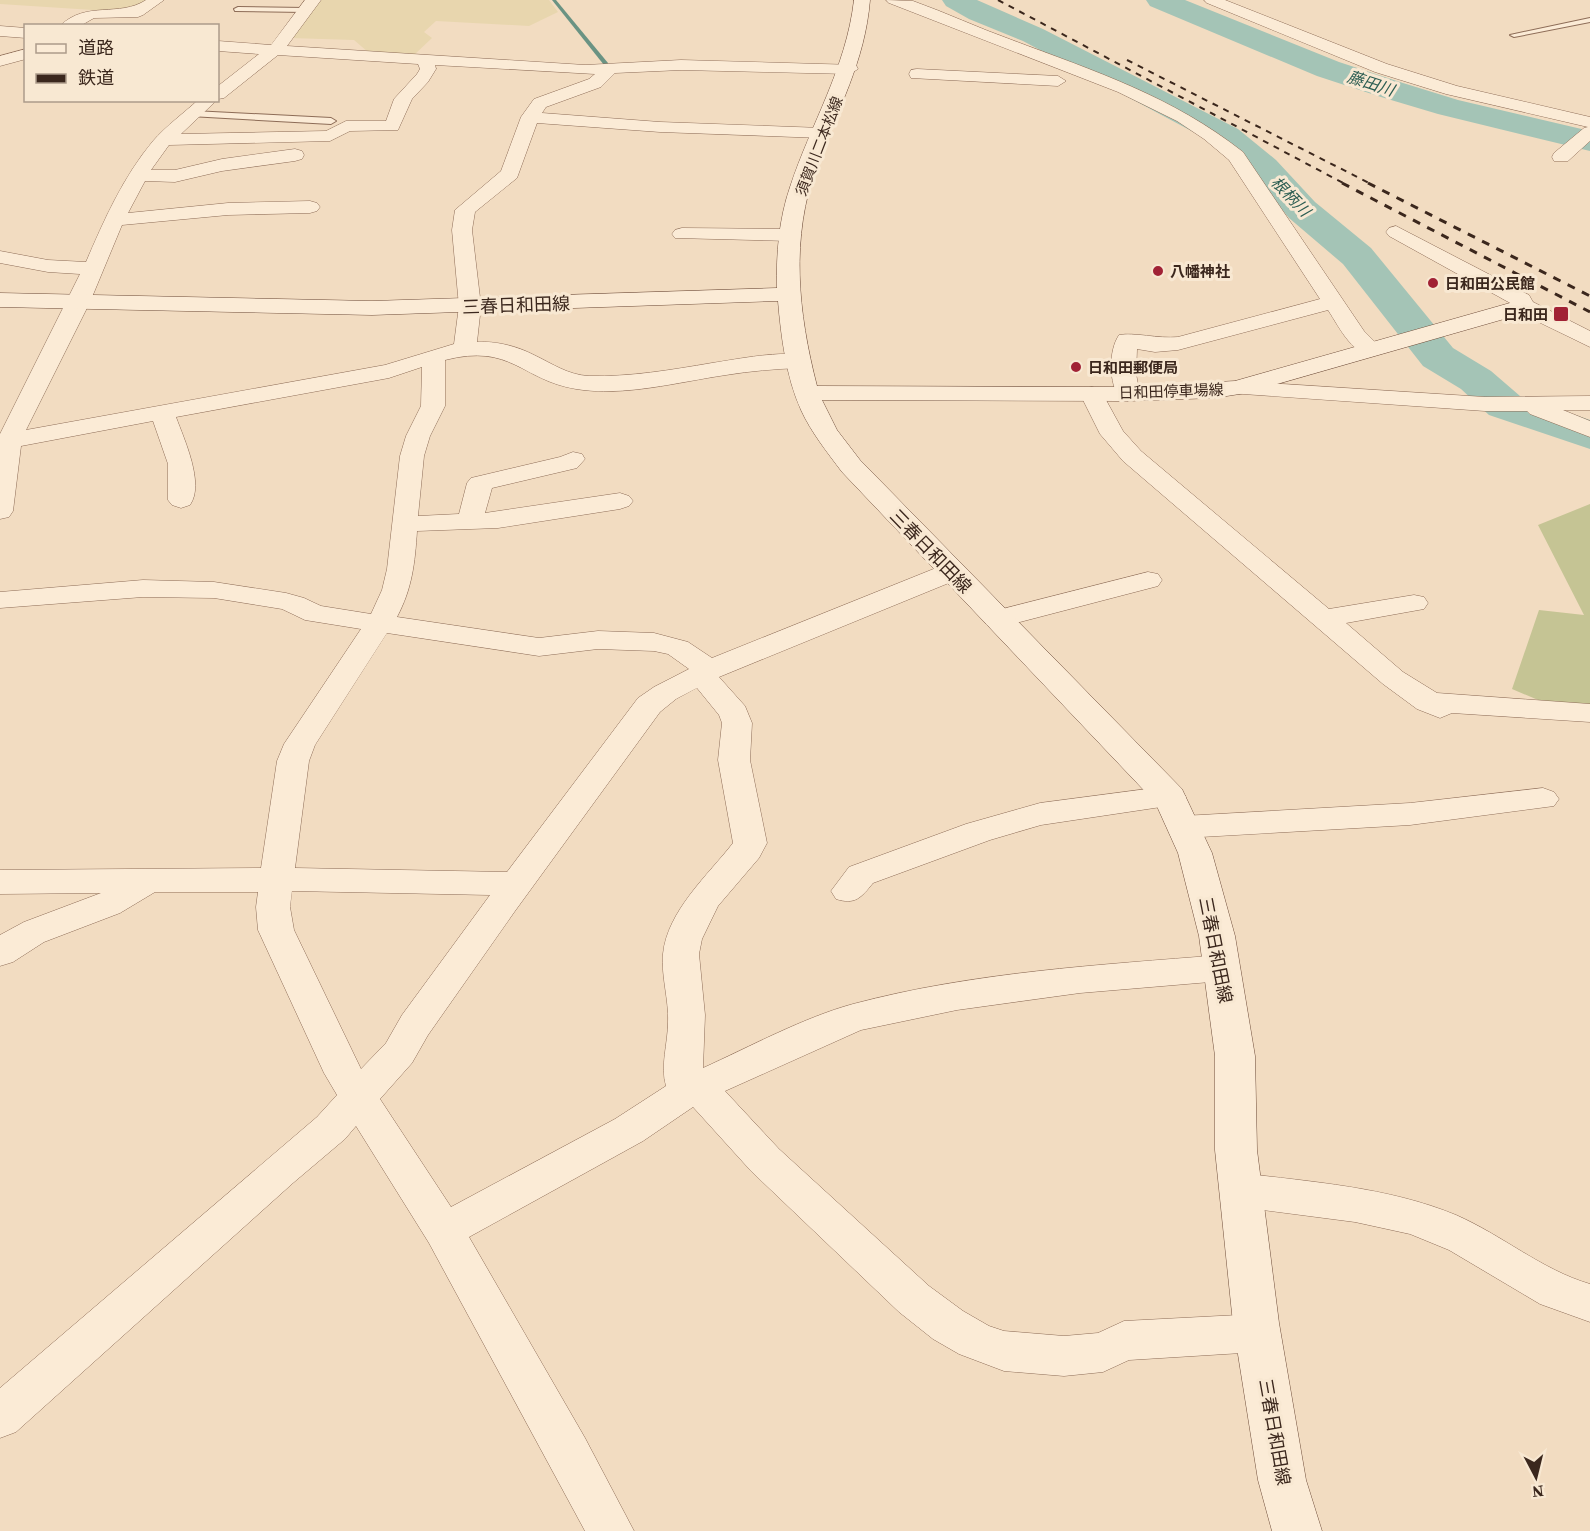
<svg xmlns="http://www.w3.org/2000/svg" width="1590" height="1531" font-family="'Source Serif 4','Noto Sans JP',serif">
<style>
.farmland{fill:#e8d6ae}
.cemetery{fill:#c5c494}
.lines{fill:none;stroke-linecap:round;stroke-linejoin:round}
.stream{fill:#6a9383;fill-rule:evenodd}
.river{fill:#a4c4b6;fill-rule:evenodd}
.lane-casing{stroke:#8d6c57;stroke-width:2}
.street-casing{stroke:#8d6c57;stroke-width:1}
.secondary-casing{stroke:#6f4d3a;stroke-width:1}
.lane{fill:#fbebd6;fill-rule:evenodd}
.street{fill:#fbebd6;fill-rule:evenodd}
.secondary{fill:#fbebd6;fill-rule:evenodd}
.rail-far1{stroke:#3b271d;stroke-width:2;stroke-dasharray:6 6;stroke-linecap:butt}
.rail{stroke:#3b271d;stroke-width:3;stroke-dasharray:8 8;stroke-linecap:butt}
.poi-dot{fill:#a12235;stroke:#f8e8d2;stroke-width:2}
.labels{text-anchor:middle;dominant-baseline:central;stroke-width:6;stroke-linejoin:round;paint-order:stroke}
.far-street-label{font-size:15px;fill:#3b271d;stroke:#f8e8d2}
.far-poi-label{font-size:15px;font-weight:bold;fill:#3b271d;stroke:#f8e8d2;text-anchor:start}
.far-water-label{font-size:16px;font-style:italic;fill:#2b5d52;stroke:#f8e8d2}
.street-label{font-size:18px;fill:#3b271d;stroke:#f8e8d2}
</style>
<rect width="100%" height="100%" fill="#f2dcc1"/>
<path class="farmland" d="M0,0H148L124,12L0,4Z
M319,0H549L558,12L529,26L436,21L424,32L432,38L413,56L368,52L354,40L290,38Z"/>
<path class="cemetery" d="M1590,504V722L1512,689L1539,610L1584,615L1538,525Z"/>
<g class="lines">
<path class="stream" d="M552,0H556L608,63V65H604Z"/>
<path class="river" d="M942,0H977L1043,29L1238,129L1276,160L1315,202L1371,248L1453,348L1491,371L1520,396L1590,420V449L1489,415L1461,389L1423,366L1343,264L1289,218L1252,174L1214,143L1023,41L969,19L946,6Z
M1146,0H1185L1339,62L1403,83L1458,100L1590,131V151L1438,114L1381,97L1317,76L1150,6Z"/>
<defs>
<path id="lane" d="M238,7L305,8L309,10L305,12L235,11L234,9Z
M1590,18V22L1514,37L1510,35Z
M193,111L331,118L336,121L331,124L190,116L188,114Z"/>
<path id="street" d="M146,0H164L143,15L138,17L94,18L80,26H60C86,0 119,18 146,0Z
M305,0H321L287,46L585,65L681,60L856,65L858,69L850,74L681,70L615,73L601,87L546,107L542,113L660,122L822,128L828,129L831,133L828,137L822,138L660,132L537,123L517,178L475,212L472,230L481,306L477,342C496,341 517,346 534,355C553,364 568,375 589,376C630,377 671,370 712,363C739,359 781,350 807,356L810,361L807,366L799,368C775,369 750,371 726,375C678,382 624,397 576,389C521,380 512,343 445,360V406L430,436L424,456L418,516L459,514L467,483L471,478L560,457L573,452L582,454L585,459L577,468L492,488L485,513L620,493L629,496L633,501L629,506L620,509L498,528L417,531C415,563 412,589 397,617L539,638L598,631L654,633L688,642L712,658L941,566L951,564L961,566L965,572L961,578L719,677L745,706L752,723L750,760L767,843L759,858L718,906L702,939L699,954L705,1015L703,1068C749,1047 805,1017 853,1004C973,972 1099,965 1222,955L1235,959L1240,968L1235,977L1222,981L1080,993L957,1010L861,1030L725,1091L779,1149L929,1286L963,1311L989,1326L1004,1331L1064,1336L1098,1333L1124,1321L1258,1314L1273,1319L1280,1333L1273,1347L1258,1352L1129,1360L1103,1372L1064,1376L1004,1371L959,1354L933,1339L899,1312L751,1171L693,1107L643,1141L469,1237L585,1438L634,1531H585L429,1243L356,1126L345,1139L293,1183L16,1432L0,1438V1388L317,1117L337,1095L324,1073L258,930L256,907L258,892H155L120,913L44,942L13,962L0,966V935L24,922L101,893L0,894V870L261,868L277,761L284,744L361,629L305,620L282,609L214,598L143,597L0,608V592L143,580L214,582L286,593L304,598L321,606L371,614L382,590L387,569L400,456L406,436L421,406L422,367L389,378L176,417C184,439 205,484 190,505L181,508L172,505L168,500V464L153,421L21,446L13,511L9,517L0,519V434L80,274L48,272L0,263V251L48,260L86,262C104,220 123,177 153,141C166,126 184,113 198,100H217L181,134L326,131L346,121H386L394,99L417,74L420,69L418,64L278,55L224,98L218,99V86L259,54L218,51V41L271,45ZM435,65L595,74L589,79L534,99L521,117L501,171L455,210L452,230L459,306L454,344L385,365L26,430L90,302L122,225L228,215L310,213L317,211L320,207L317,203L310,201L228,203L128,213L145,181L175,182L222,171L295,161L302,159L304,155L302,151L295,149L222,159L175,170H151L169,145L330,141L350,131L398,130L412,99L428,82L436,69ZM387,633L539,656L598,649L654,651L668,654L689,669L654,687L638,698L507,872L295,868L309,761L315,745ZM697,688L719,715L722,723L718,760L733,843C709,874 667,911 663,954C661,976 669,1000 668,1022C668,1043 660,1066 666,1086L615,1119L451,1207L380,1099L412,1063L428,1035L515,911L660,712L676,699ZM292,891L490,895L402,1015L386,1043L361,1069L294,930L290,907Z
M886,0L913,1C947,13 978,28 1012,40C1094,71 1172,96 1243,152L1364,331L1382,349L1379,354C1354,360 1340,328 1328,310L1178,350L1155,352L1137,349L1136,374L1140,394L1136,399L1128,401L1120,399C1109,384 1108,351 1119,335C1134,332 1158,339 1178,337L1320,299L1229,160L1204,139L1177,121L1118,92L889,3Z
M1204,0H1225L1387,64L1457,86L1590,117V141L1568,161H1554L1552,157L1554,153L1584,128L1588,127L1446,94L1375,72L1207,3Z
M0,26L26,28V38L0,36Z
M26,49V59L0,66V56Z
M917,69L1058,76L1066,81L1058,86L911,78L909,74L911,70Z
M1396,226L1529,295L1533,302L1590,331V347L1516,311L1512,304L1389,236L1386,232L1389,228Z
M682,228L791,229L798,231L801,235L798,239L791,241L675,238L672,234L675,230Z
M1237,381L1485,397L1590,396V410H1563L1590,421V437L1530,414L1527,411H1485L1229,393L1225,388L1229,383Z
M1092,387L1100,389L1123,431L1141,451L1329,609L1414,595L1424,597L1428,603L1424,609L1346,623L1403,672L1437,693L1590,704V722L1452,713L1440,718L1417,709L1383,684L1123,461L1100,434L1080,394L1084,389Z
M1148,572L1158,574L1162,580L1158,586L997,628L987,625L983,619L987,613Z
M1170,786L1181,790L1186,797L1181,804L1041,825L990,840L873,883C861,898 855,905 836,899L831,891L849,867L966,824L1040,803Z
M1543,788L1554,792L1559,799L1554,806L1410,825L1183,838L1171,835L1167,827L1171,819L1183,816L1410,803Z
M1240,1173C1312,1182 1388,1187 1456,1215C1502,1235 1542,1270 1590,1284V1322L1540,1304L1449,1250L1410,1234L1355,1222L1240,1207L1226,1202L1220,1190L1226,1178Z"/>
<path id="secondary" d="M854,0H870C865,62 838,108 817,165C790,238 798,312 817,386L1128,387L1235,381L1524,299L1532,301L1535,306L1532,311L1246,393L1214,398L1128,401L822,400L837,430L860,460L1182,789L1212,853L1235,936L1255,1056L1257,1150L1279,1323L1306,1480L1322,1531H1272L1258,1480L1233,1323L1215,1150V1056L1199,936L1178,853L1155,802L842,472C827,452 811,432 801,410C786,377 781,336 778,301L372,315L0,307V293L372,301L777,288C776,254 779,219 790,187C811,123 846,69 854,0Z"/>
</defs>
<use href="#lane" class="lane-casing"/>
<use href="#street" class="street-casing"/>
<use href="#secondary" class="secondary-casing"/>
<use href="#lane" class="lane"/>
<use href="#street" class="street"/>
<use href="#secondary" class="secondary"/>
<path class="rail-far1" d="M998,0L1345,184
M1127,60L1371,184"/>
<path class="rail" d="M1342,183L1590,312
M1368,183L1590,296"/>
</g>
<g class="poi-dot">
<circle cx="1158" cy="271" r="6"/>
<circle cx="1433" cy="283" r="6"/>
<rect x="1553" y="306" width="16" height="16" rx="3"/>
<circle cx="1076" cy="367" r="6"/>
</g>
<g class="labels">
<g class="far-street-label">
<text transform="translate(819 146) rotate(-69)">須賀川二本松線</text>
<text transform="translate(1171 391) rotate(-2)">日和田停車場線</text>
</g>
<g class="far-poi-label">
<text x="1170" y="271">八幡神社</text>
<text x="1445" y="283">日和田公民館</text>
<text x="1548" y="314" text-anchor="end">日和田</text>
<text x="1088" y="367">日和田郵便局</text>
</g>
<g class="far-water-label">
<text transform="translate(1371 83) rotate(18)">藤田川</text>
<text transform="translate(1291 196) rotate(46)">根柄川</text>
</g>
<g class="street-label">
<text transform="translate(516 305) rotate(-2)">三春日和田線</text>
<text transform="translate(931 551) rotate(46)">三春日和田線</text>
<text transform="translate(1216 950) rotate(79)">三春日和田線</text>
<text transform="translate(1275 1432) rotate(80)">三春日和田線</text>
</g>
</g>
<rect x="24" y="24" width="195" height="78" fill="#f8e8d2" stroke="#ac9b8a" stroke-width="1.5"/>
<rect x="36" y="44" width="30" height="9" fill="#fbebd6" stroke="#ac9b8a" stroke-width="1.5"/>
<text x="78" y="54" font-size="18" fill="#3b271d">道路</text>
<rect x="36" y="74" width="30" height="9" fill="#3b271d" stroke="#ac9b8a" stroke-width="1.5"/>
<text x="78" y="84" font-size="18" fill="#3b271d">鉄道</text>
<g transform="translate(1536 1477) rotate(173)" stroke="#f8e8d2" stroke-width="4.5" paint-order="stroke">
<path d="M0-4.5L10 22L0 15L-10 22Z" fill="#3b271d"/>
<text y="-9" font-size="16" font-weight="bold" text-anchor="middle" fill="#3b271d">N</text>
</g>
</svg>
